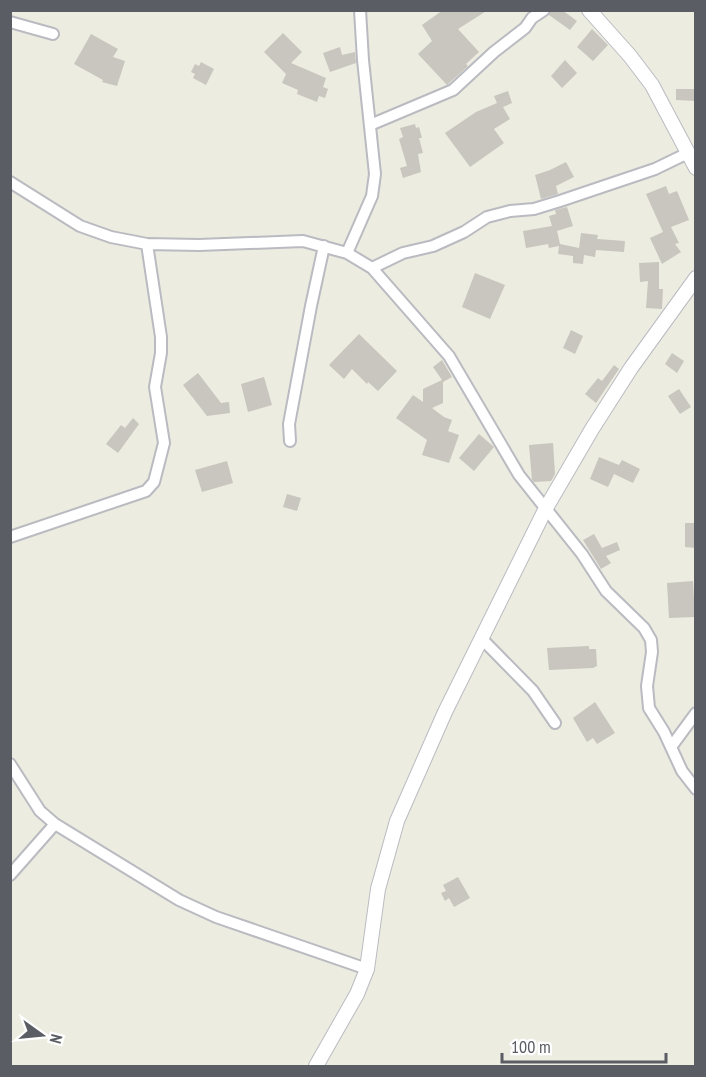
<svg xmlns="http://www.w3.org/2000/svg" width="706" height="1077" font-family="'PT Sans Narrow',sans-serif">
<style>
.building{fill:#c8c6be}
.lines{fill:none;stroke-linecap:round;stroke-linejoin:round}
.minor-casing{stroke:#b9bbc1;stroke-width:14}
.tertiary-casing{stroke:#b9bbc1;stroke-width:16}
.minor{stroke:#fff;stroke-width:10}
.tertiary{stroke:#fff;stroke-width:14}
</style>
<rect width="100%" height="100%" fill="#edece1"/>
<path class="building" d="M443,10H488L458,29L479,52L466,64L468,66L447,85L418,54L432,41L422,25Z
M551,10H562L577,21L570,30L549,15Z
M592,29L608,45L593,61L577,47Z
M283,33L302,52L291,63L326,78L323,87L328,89L325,98L319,96L317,102L297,94L298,90L282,83L286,74L264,52Z
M91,34L118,49L113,57L125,61L117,86L102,82L103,80L74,64Z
M340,47L342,55L355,52L356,63L330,72L323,53Z
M565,60L577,73L562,88L551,76Z
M201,62L214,69L206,85L193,78L195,74L191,72L195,64L199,66Z
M676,89H696V101L676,100Z
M508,91L512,103L503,107L510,119L494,129L504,143L470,167L445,133L476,112L497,103L494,96Z
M415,124L416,128L419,127L422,138H419L423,153L418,154L421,172L403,178L400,168L407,166L399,139L403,137L400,128Z
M566,162L574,177L556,186L558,194L541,199L535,175L550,170Z
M666,186L669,194L677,191L689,220L671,227L679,243L675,244L681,252L662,264L650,238L663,232L646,194Z
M567,207L573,226L557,231L560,244L579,248L581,233L598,235L597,239L625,241L624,252L596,250L595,257L584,255L583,264L573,263V256L558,254L559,246L549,248L548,244L526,248L523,231L552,226L549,216L556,214L555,210Z
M659,262V289H663L662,309L646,308L648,281L640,282L639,263Z
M475,273L505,285L490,319L462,307Z
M571,330L583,336L575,354L563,348Z
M359,334L397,371L378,391L368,382L367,384L352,369L344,379L329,365Z
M672,353L684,361L677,373L665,364Z
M442,360L452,377L443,382V403L432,408L444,417L452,420L448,431L459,435L449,463L422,455L427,440L396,418L413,395L423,402V389L442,380L433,367Z
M614,365L619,369L596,403L585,394L598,378L602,381Z
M198,373L221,403L229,402L230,413L207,416L183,385Z
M264,377L272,405L248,412L241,384Z
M679,389L691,407L680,414L668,396Z
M133,418L139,424L118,453L106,444L121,425L125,428Z
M479,434L494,447L474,471L459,458Z
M553,443L555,474L551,481L534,482L532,480L529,445Z
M599,457L619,465L622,460L640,469L633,483L614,474L608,487L590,479Z
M227,461L233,483L202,492L195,470Z
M287,494L301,498L297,511L283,507Z
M685,523H696V548L685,547Z
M594,534L602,548L617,542L620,550L606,556L611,563L601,569L583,540Z
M693,581L695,617L669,618L667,583Z
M589,646V649H596L597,666L593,668L549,670L547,648Z
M595,702L615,733L597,744L593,738L587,742L573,718Z
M458,877L470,898L454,907L449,898L445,901L441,893L446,891L443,885Z"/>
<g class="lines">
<defs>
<path id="minor" d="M10,22L53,34
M370,125L453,90L494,52L525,28L532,18L544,10
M10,182L80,226L111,237L147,244L199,245L303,241L347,253L372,268L449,356L519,475L582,554L606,591L644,628L651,640L652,652L647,686L649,708L664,732L682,771L696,789
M347,253L372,196L375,174L363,60L360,10
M372,268L403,253L433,246L464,232L487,217L510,211L534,209L560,201L655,169L688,153
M290,441L289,424L311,306L324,246
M10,537L146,491L154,482L164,443L155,387L161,353V337L147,244
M482,639L533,691L555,723
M671,747L696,713
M10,764L40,811L55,824L179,900L216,917L367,969
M10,875L55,824"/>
<path id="tertiary" d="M589,10L630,56L652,85L696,168
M316,1066L357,994L367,969L378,889L397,821L445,712L546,508L592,429L631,368L696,278"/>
</defs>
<use href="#minor" class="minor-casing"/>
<use href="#tertiary" class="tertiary-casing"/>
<use href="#minor" class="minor"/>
<use href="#tertiary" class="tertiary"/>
</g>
<rect width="706" height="1077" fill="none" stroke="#5a5d63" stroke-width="24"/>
<g transform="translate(42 1035) rotate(105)" stroke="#ffffff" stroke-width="4.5" paint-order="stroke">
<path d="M0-4.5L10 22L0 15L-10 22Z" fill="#5a5d63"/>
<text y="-9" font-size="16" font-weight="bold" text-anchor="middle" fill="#5a5d63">N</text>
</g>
<path d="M502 1053v9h164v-9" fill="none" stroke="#5a5d63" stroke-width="3"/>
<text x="511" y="1053" font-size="18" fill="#5a5d63" stroke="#ffffff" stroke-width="4.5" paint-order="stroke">100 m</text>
</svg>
